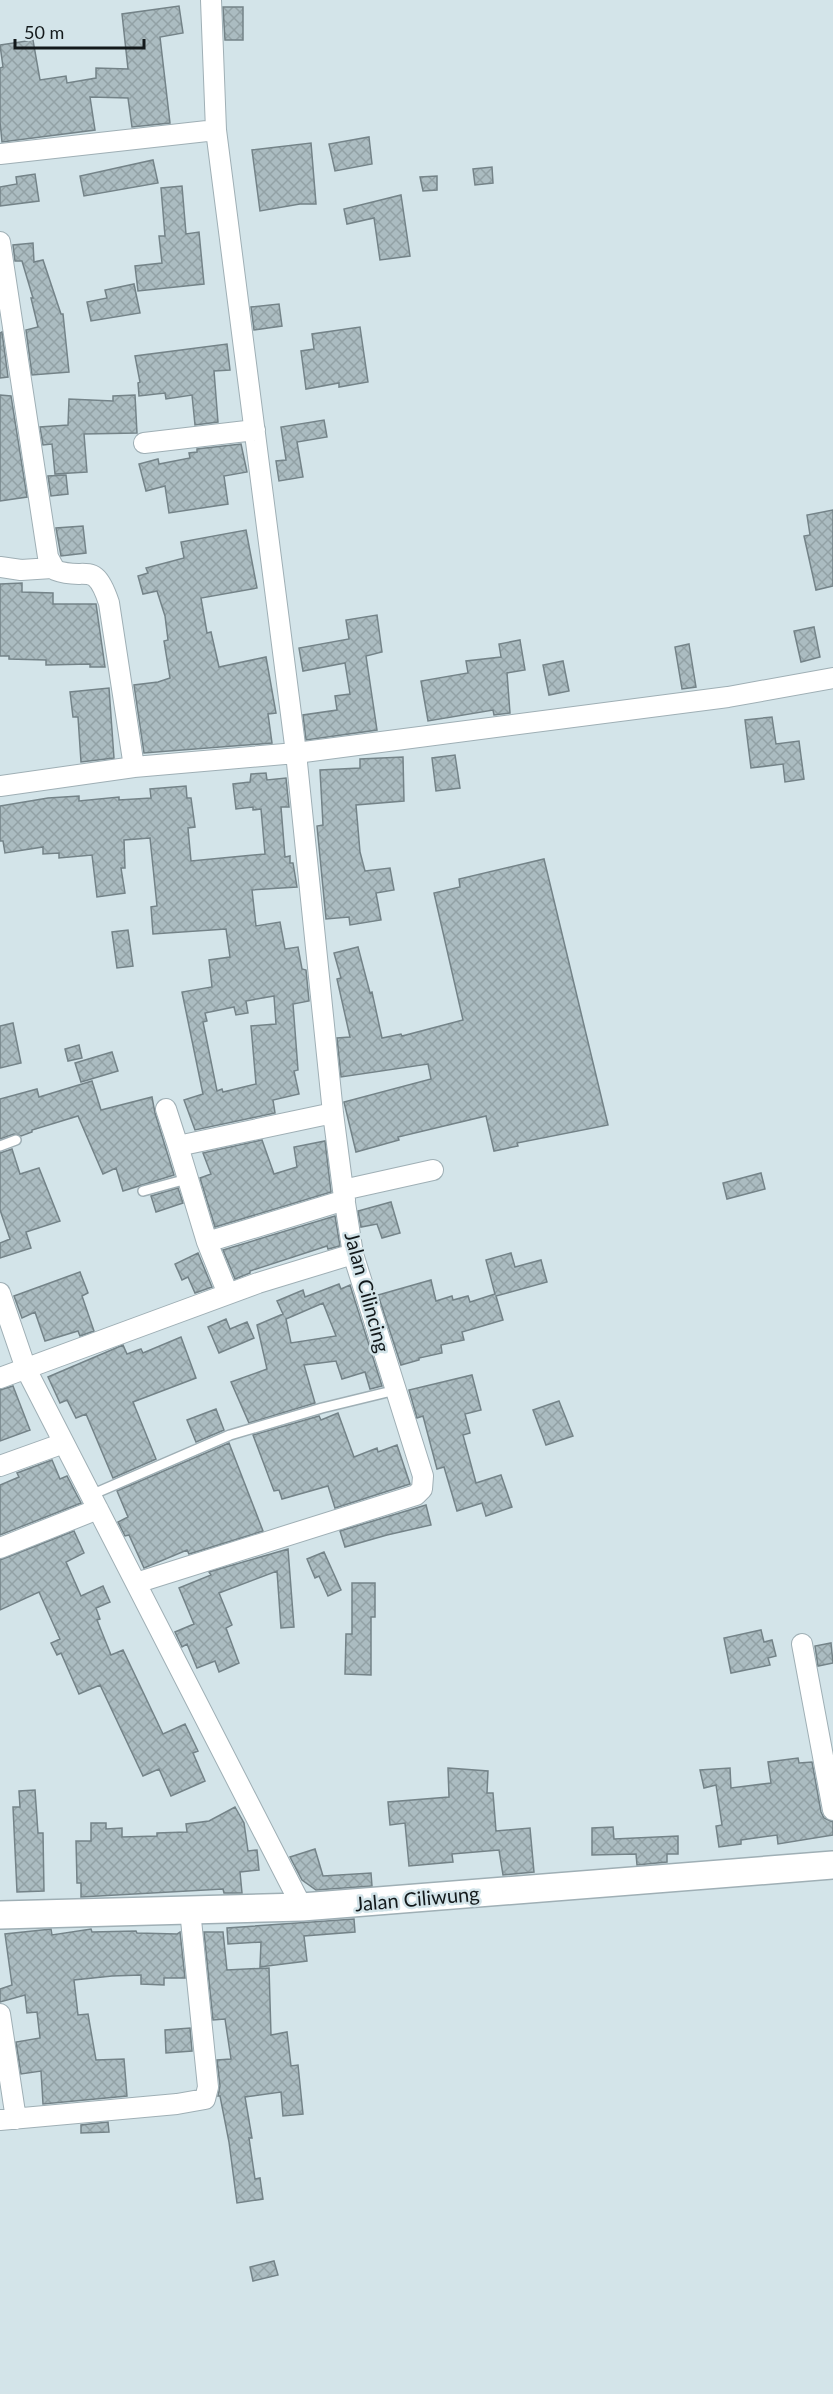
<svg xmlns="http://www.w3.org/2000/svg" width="833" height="2394" font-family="Lato,sans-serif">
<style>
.building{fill:url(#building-cross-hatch);stroke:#748388;stroke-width:1.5;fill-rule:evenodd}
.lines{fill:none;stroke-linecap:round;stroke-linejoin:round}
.service-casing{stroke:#9fafb5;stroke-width:12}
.minor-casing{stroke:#9fafb5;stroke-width:22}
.secondary-casing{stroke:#9fafb5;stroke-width:30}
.service{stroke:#fff;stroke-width:9}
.minor{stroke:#fff;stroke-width:20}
.secondary{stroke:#fff;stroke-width:27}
.labels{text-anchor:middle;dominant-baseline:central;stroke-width:5;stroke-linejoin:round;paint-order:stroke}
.street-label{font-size:20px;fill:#13191b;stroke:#d3e4e9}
</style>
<defs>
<pattern id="building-cross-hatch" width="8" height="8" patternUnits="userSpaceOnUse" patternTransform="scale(1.5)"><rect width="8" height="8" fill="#abbcc1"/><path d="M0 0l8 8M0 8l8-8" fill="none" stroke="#92a1a5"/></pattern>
</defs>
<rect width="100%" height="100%" fill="#d3e4e9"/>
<path class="building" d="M179,6L183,33L160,37L170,123L132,127L128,98L90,97L95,130L2,142L0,122V68L3,67L0,45L33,40L40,80L66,76L67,83L96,78V68L128,69L122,14Z
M223,7H243V40H225Z
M369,137L372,164L335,171L329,144Z
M311,143L316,204H300L260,211L252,150Z
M153,160L158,183L84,196L80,176Z
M492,167L493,183L475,185L473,169Z
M35,174L39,201L0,206V187L17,184L16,177Z
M437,176V190L423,191L420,177Z
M182,186L186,234L199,232L204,284L138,291L135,266L162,263L159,236H165L161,188Z
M401,195L410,256L380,260L374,218L347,224L344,209Z
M33,243L34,262L43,260L61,314H63L69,372L32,375L26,330L38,327L31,298H33L22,261H15L13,245Z
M134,284L140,313L91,321L87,302L107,298L105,290Z
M279,304L282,326L254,330L251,307Z
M360,327L368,382L339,387V383L306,389L301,351L314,349L312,334Z
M2,332L8,377L0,378V333Z
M227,344L230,370L214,371L218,422L195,425L192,395L166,399L165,393L139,396L138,383L140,382L135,356Z
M0,395L11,396L27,497L0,501Z
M135,395L137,433L84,434L87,472L55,474L52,444L43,445L40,427L68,425L69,399L113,401V396Z
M324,420L327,437L297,442L303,477L279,481L276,461L286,460L281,427Z
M241,444L247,472L224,476L228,504L169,513L165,486L146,491L139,464L158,459L159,464L190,458L189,453L197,452V449Z
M66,475L68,494L51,496L48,476Z
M833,510V586L816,590L804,536L810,535L807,515Z
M83,526L86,553L61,556L56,528Z
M246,530L257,588L201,598L207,633L211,632L219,667L266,657L276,713L268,714L272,743L144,753L134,685L158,682L170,678L164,641L168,640L165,616L157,591L143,594L138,576L148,573L146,568L184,558L181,542Z
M22,583V592L53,593V604H96L105,667H90V664L46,665V660L9,659V656H0V584Z
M377,615L382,652L366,656L377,730L306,740L303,715L337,710L335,696L350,694L345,663L303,671L299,648L349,639L346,620Z
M814,627L820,657L801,662L794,631Z
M520,640L525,670L507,673L510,713L494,715L493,710L428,721L421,681L468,673L466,661L501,657L499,644Z
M689,644L696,687L682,689L675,647Z
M563,661L569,691L549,695L543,665Z
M109,688L114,758L81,762L78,717H73L70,692Z
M772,717L776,744L799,741L804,779L785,782L783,764L751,768L745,720Z
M455,755L460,788L436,791L432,758Z
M403,757L404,801L356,805L360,852L365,871L390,868L394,890L376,893L381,920L350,925L349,917L326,919L317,826L323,825L320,770L360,768V759Z
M266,773L267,780L286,778L289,807H281L285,857L290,856V863H293L297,887L252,890L256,926L280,922L285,949L298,947L302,969L306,970L309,1001L293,1004L298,1070L294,1071L299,1094L273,1100L275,1113L195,1130L184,1100L203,1094L182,992L212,987L209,960L230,957L226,929L153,934L151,907L157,906L150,838L124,840L125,868H121L125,893L97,897L92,855L59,858V853L43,854V847L5,853L3,841H0V806L48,798L79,796V801L119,797V800L151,798L150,789L186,786L187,798H191L195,827L188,828L191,861L265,854L261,809L253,810V807L236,809L233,784L250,782L251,774ZM274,996L276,1024L251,1026L256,1084L223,1092L222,1089L217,1091L203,1022L207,1021L205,1013L234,1007L236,1015L248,1013L246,1001Z
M544,859L608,1125L517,1143L518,1146L494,1151L486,1116L398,1137L399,1140L356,1152L344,1102L431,1079L428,1064L341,1077L337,1038L350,1037L337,979L341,978L334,953L358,947L370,993L372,992L382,1038L401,1034L402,1036L463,1020L434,893L460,887L459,879Z
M128,930L133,966L117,968L112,932Z
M13,1023L21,1063L0,1068V1026Z
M79,1045L82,1058L68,1061L65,1049Z
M112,1052L118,1071L81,1082L75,1063Z
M92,1081L101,1110L152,1097L155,1113L174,1175L123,1191L116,1168L103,1174L78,1116L32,1130V1132L21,1136L14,1134L0,1139V1099L37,1089L39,1097Z
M262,1140L274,1174L297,1167L294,1147L325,1141L331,1192L215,1227L200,1178L211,1174L203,1153Z
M12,1149L20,1174L39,1168L60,1221L26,1232L31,1248L0,1258V1243L10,1239L0,1210V1153Z
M761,1173L765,1189L727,1199L723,1183Z
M178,1188L183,1203L156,1212L151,1196Z
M391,1202L400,1233L382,1238L377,1224L361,1227L358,1211Z
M335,1216L340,1246L328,1249L327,1246L250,1271V1273L235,1279L223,1250Z
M198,1253L212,1287L195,1293L188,1277L182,1280L175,1264Z
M511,1253L515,1267L541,1260L547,1282L496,1296L503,1320L462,1332L464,1340L441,1345L442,1353L419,1358V1360L401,1365L378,1295L431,1280L436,1301L452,1296L453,1300L468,1296L470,1302L495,1294L486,1260Z
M80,1272L88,1293L82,1296L94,1331L80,1336L78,1331L45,1341L35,1312L22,1318L14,1296Z
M339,1284L341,1289L350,1285L382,1386L370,1389L365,1372L342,1379L336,1361L304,1365L315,1403L249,1423L231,1382L267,1369L257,1325L283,1314L277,1301L303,1290L305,1297ZM323,1303L336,1336L291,1343L286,1319Z
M226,1319L230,1329L247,1322L254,1338L219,1353L208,1327Z
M181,1337L196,1378L133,1402L156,1459L113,1478L86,1414L76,1418L67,1400L60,1403L48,1377L123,1345L127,1354L141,1349L143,1353Z
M472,1375L481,1410L465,1414L470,1433L463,1435L476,1483L501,1475L512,1507L486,1516L482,1503L457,1511L444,1467L437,1469L423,1416L417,1418L409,1390Z
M13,1386L30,1430L0,1441V1390Z
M559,1401L573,1436L546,1445L533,1410Z
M216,1409L224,1430L196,1442L187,1420Z
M338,1413L354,1457L377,1448L378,1452L397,1445L410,1484L335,1508L328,1486L282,1499L279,1490L274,1491L253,1435L319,1416L321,1420Z
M229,1443L263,1531L189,1554L187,1550L144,1568L129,1535L125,1536L118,1522L128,1517L117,1491Z
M52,1460L60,1479L67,1476L81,1503L0,1535V1485L19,1477L17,1473Z
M426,1505L431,1525L387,1535L345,1547L340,1531Z
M74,1531L84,1553L66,1562L81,1596L103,1586L110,1602L96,1608L100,1619L97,1620L111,1655L123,1650L163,1734L185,1724L198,1751L193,1753L205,1781L171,1796L159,1769L143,1776L100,1685L79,1694L61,1653L57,1655L51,1643L60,1639L39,1592L0,1610V1560Z
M288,1549L294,1627L281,1628L277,1571L219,1593L232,1625L226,1628L239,1663L219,1672L215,1661L197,1668L187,1644L182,1647L175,1632L194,1624L179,1588L211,1575L209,1572Z
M324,1552L341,1590L328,1596L319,1576L315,1578L307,1559Z
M352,1583H375V1617H371V1675L345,1674L346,1634H352Z
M761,1630L764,1642L772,1640L776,1656L768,1658L770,1665L731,1673L724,1638Z
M831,1643L833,1663L818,1666L815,1646Z
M798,1758L799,1763L812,1762L821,1812L824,1818L833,1822V1835L778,1844L777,1835L741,1840V1844L719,1847L716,1826L722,1825L716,1785L704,1788L700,1770L730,1768L731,1788L771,1783L768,1762Z
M448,1768L488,1771L487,1793H493L496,1831L530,1828L534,1872L503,1875L499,1850L452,1854L453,1862L409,1866L405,1823L390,1825L388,1802L449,1797Z
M35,1790L38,1833H43L44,1891L17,1892L13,1807H20L19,1791Z
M235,1807L244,1823L248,1851L257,1850L259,1870L240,1872L242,1893H224L223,1889L81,1897V1883H77L76,1841H91V1823H106V1829L122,1828V1837L157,1836V1833L187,1832L186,1824L209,1821Z
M613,1827L614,1839L678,1836V1854H667V1862L637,1865L636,1854L592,1855V1828Z
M315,1849L323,1876L371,1873L372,1886L316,1890L302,1880L290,1857Z
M354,1919L355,1932L304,1936L307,1961L260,1967L261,1942L228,1944L227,1928Z
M51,1929L52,1935L91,1929L92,1932L136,1931L137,1933L177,1934L180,1932L185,1978H164V1985L141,1984V1975L112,1976L74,1980L78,2015L88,2014L96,2060L124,2059L127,2096L43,2104L41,2071L21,2074L16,2042L40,2038L37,2012L27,2013L25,1995L0,2002V1989L12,1985L5,1934Z
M204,1932H223L227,1970L269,1968L271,2035L287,2032L291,2066L298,2065L303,2114L283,2116L281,2092L245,2097L252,2138H249L255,2179L260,2178L263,2199L237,2203L229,2142L220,2096H218L220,2086L217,2060L231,2059L225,2019L213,2020Z
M190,2028L192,2051L166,2053L165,2030Z
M108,2122L109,2132L81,2133V2125Z
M274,2261L278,2275L253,2281L250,2267Z"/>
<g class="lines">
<defs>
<path id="service" d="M0,1146L16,1140
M143,1191L187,1179
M91,1495L230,1435L322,1408L396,1390"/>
<path id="minor" d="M0,154L216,130
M0,242L48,557L55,570C86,582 94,558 109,603L134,767
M144,443L255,430
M0,567L21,570L52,568
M0,786L134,767L296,753L728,697L833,678
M166,1109L178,1146
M333,1113L178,1146L207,1242L345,1200
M343,1190L433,1170
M207,1242L228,1294
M0,1293L26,1369L302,1907
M0,1378L258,1283L353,1254
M0,1466L64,1443
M0,1548L98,1509
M136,1583L416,1495L422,1489L423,1476L353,1254L343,1190L333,1113L296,753L216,130L211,0
M802,1644L833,1810
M0,2014L16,2119
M0,2120L177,2104L205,2099L208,2087L190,1910"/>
<path id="secondary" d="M0,1915L302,1907L833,1865"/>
</defs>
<use href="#service" class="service-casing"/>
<use href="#minor" class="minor-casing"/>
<use href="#secondary" class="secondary-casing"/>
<use href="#service" class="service"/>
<use href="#minor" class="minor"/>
<use href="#secondary" class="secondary"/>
</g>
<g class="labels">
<g class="street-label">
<text transform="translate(368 1292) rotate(75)">Jalan Cilincing</text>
<text transform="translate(417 1898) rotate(-5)">Jalan Ciliwung</text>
</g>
</g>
<path d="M15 39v9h129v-9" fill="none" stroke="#13191b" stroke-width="3"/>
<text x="24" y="39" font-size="18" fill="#13191b" stroke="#d3e4e9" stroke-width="4.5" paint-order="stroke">50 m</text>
</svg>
